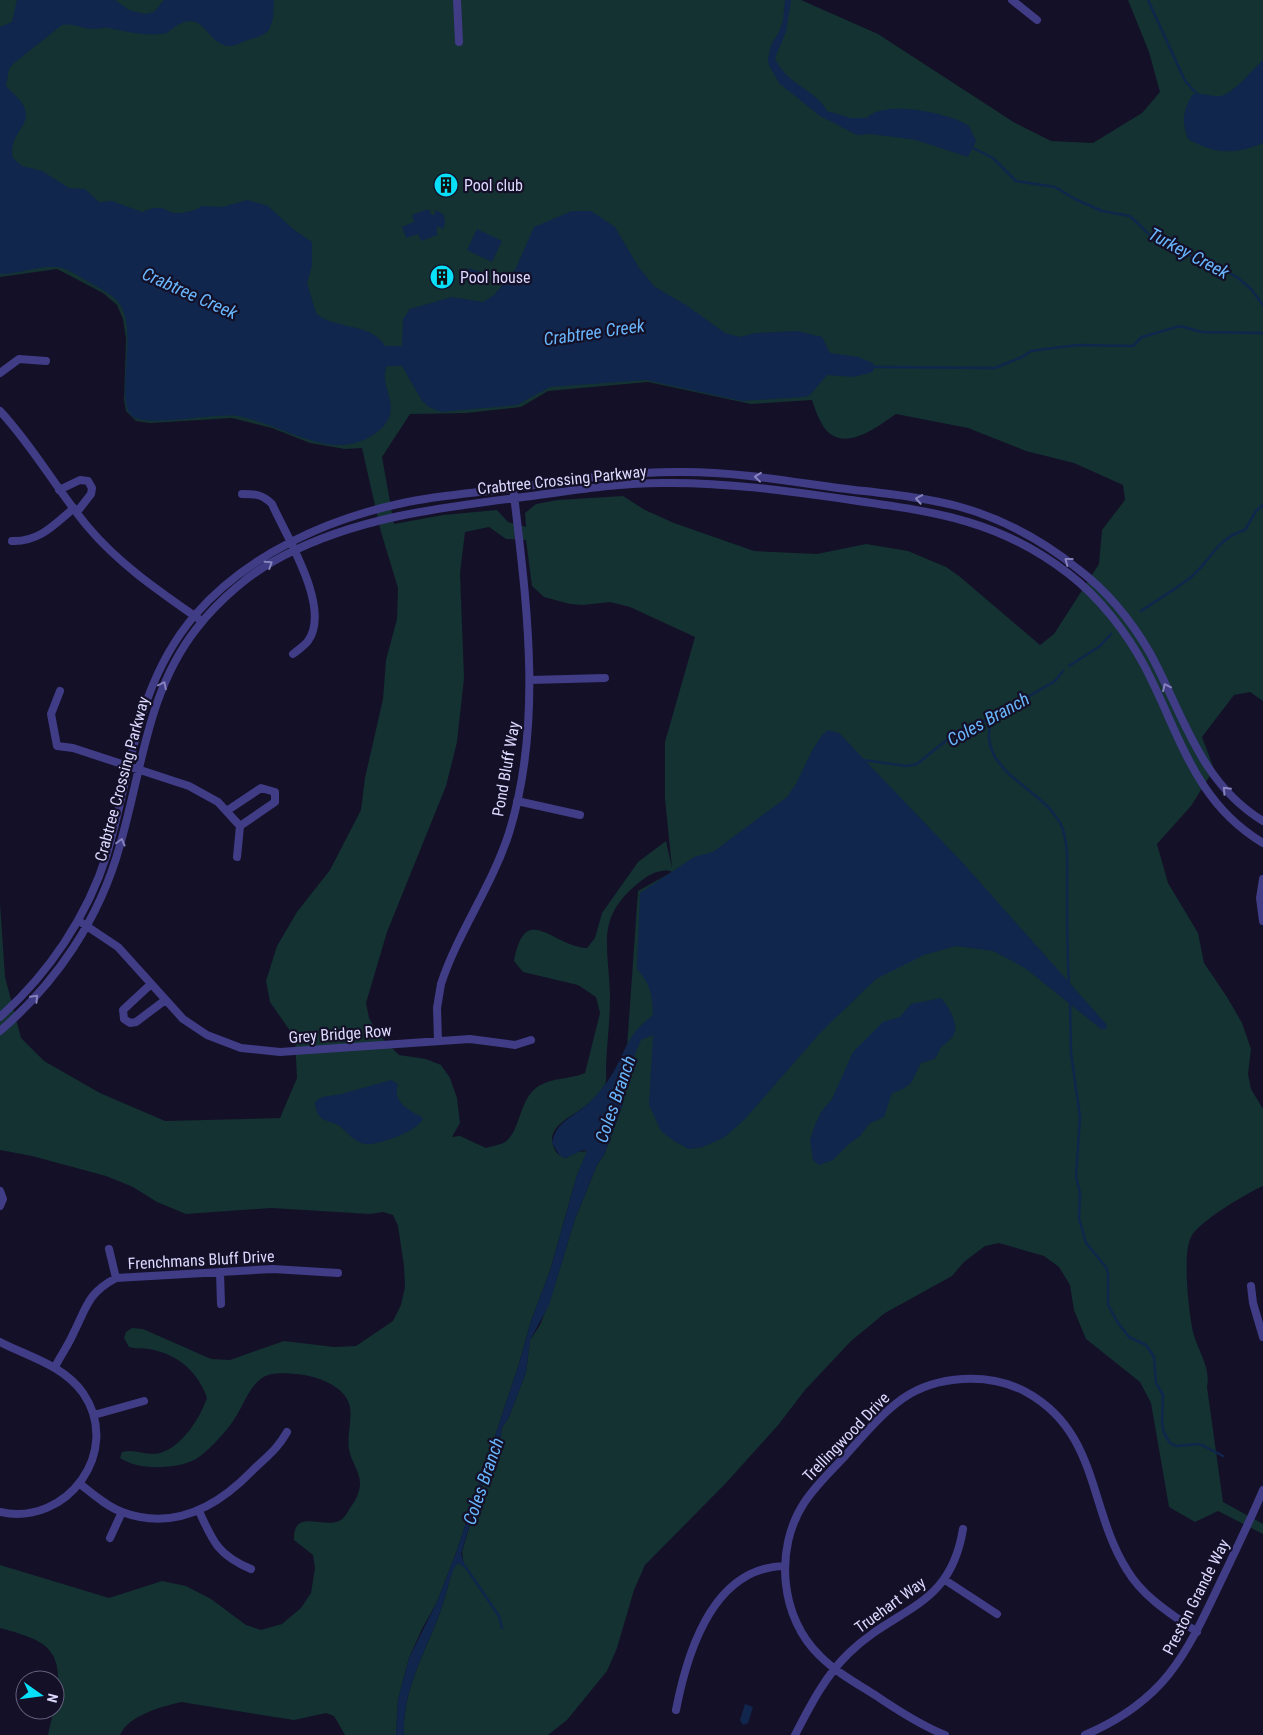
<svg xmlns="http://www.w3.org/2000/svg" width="1263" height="1735" font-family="'Roboto Condensed',sans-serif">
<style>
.green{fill:#133231;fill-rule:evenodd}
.water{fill:#10264c}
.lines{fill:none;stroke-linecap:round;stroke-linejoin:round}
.stream{stroke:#10264c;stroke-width:2.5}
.minor{stroke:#403c86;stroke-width:8}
.oneway{stroke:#8682bc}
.labels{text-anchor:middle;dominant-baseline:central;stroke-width:4.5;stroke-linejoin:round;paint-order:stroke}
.poi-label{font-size:16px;fill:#dcd8fe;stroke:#141028;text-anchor:start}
.street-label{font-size:16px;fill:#dcd8fe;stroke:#141028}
.water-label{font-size:18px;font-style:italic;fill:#68b6fc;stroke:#141028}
</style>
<rect width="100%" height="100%" fill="#141028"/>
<path class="green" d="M0,0H801L878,34L1015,123L1051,141L1093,143L1142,113L1160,92L1149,52L1128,0H1263V701L1250,692L1234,695L1202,737L1214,769L1191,806L1157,844L1168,883L1198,933L1204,963L1227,997L1242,1023L1251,1049L1248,1074L1251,1089L1263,1109V1186C1247,1193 1198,1222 1191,1237C1182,1254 1189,1313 1193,1332C1198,1352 1211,1367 1207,1387L1223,1502L1263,1524V1534L1218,1511L1195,1522L1169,1507L1151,1403L1140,1382L1086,1339L1074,1310L1070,1285L1059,1267L1044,1256L999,1243L985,1246L964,1262L952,1276L885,1313L851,1341L805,1390L779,1424L725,1484L645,1565L634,1590L617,1648L607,1671L567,1720L548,1735H404C402,1691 424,1655 439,1615C445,1600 448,1583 454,1567L458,1563L464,1566L462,1552L480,1490L498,1450L502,1428L509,1417L526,1372L530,1340L540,1325L552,1294L575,1219L597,1165L604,1155L623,1104L638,891L672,872C665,868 652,873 645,878C593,916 609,943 610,997C610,1020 607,1043 606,1066C606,1071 607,1080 605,1085C602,1092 590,1103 584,1107C573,1116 547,1126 553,1145C555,1152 559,1156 566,1158L575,1152L588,1151L577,1175L550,1271L531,1321L519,1364L456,1553L437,1602L422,1629L409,1658L398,1700L396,1735H345L334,1716L326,1713L294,1720L181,1702C161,1707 129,1715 120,1735H48C53,1710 70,1665 44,1645C31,1636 14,1632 0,1628V1565L109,1598L162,1581L186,1586L211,1599L246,1625L261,1630L282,1624L301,1608L311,1593L315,1568L313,1555L294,1540C293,1507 324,1530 341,1520C344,1518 348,1512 350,1508C355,1502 360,1492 360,1484C360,1471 351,1462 349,1449C347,1435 352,1421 350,1407C346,1385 314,1375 295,1374C286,1373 270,1372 262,1378C248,1388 244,1405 235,1418C227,1431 211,1448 199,1457C180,1470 139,1471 120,1458L122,1452C135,1448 148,1457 160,1453C182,1447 200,1418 207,1398C198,1371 177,1354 149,1349C142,1348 136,1349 129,1347L124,1338L126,1332L132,1328L143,1329L211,1359L230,1360L284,1341L334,1347L356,1346L393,1321L401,1305L405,1287L404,1266L398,1226L393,1215L383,1212L370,1214L271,1208L186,1214L157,1202L133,1187L106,1176L32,1156L0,1150V903L5,977L21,1038L44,1061L100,1093L165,1121L280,1118L297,1078L295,1038L270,1002L266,981L277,946L297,912L330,870L361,810L365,778L383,699L386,660L397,619L398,588L381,532L362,448L345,449L310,443L272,428L232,418L150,423L136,421L126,411L124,400L126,339L123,319L117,305L103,293L57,269L0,277ZM648,382L751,404L812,400C815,409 818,418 823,426C842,455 877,427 896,414L968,428L1026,451L1074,463L1123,485L1125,500L1102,530L1099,564L1054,634L1040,645L959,576L946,567L908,551L866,544L817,554L754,551L674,523L645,510L623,496L558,500L536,504L525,513L526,527L508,522L497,510L443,515L394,524L382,457L410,414L466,413L521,407L548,391ZM489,527L506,539L526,540L532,586L544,597L570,604L583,605L610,602L630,607L695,637L665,742V799L672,868L666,841L638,862L602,913L595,938L587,948C553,947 525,900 514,961L523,972L578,985L596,997L600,1013L585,1073C568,1080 551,1077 536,1088C519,1101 520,1132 505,1142C500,1145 492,1146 486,1148L460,1136L452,1137L460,1123L457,1098L450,1078L441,1065L426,1059L399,1055L378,1034L369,1018L366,1003L387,932L446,786L457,742L464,678L460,573L465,532Z"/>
<path class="water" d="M17,0H115L129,10L145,14L154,12L164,0H274L273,19L269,30C262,37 254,38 245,41C240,43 235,46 230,46C204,46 205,0 167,33C147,37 128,32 109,28C103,27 98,29 93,29C81,29 74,23 62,25L14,63L9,69L6,86C12,93 20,98 24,107C33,126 7,134 13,158L22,166L42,171L69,188L85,189L99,202L112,201L142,212L153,208H162L173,213H181L195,210L202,206L223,207L247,200L268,206L293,229L312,242V266L307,283L316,313C333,330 372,322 385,346H402L403,319L410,309L452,297L483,302L494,295L515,270L534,227L572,211H591L615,227L639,268L655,287L686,305L725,333L740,337L755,333L797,331L822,337L830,353L858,357L873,363L874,366L873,372L854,377L827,375L810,395L805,397L742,401L646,380L550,387L517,405L441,412L429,407L422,401L402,366H387C377,387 407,409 377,432C333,466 283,423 237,416C214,413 147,428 132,416C114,401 140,326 118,302C111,293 97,287 87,281C78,276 66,267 56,267C37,266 19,274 0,274V27L12,22Z
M785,0H791L786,32L775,58C786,85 816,89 827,111L851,118H867C882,99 951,113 969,126L976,141L968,157L916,140L871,134L857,135L820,116L779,83L769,65L768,59L771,45L779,32L783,21Z
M1263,60V143C1235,155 1214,154 1188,139C1181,121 1183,110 1193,94C1203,93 1213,97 1221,96C1233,94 1253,69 1263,60Z
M428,209L432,215H434L436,210L444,215L445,224L443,229L437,226V235L421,241L418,234L406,238L402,227L414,222L412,215Z
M477,229L502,241L492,262L467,250Z
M469,268L486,274V278L478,284L472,283L468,272Z
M828,730L839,733L962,862L1107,1025L1106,1029H1101L1025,968L993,951L956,946L924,955L876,979L820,1033L745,1119L725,1137L703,1147L689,1149L674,1141L661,1131L649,1105L653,1035L641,1040L626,1075L623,1104L604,1155L597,1165L575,1219L549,1305L530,1340L526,1372L509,1417L502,1428L498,1450L480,1490L461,1554L466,1568L458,1563L454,1568C448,1583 445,1600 439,1615C424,1655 402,1691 404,1735H396L398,1700L409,1658L437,1602L456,1553L519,1364L531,1321L550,1271L577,1175L587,1151L583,1150L566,1158L560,1156L552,1143C556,1123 569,1119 584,1107C591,1102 597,1094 603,1087C625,1061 621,1039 653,1015C652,993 651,986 637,969L640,893L694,857L713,852L787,797L796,784L813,749L822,735Z
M941,998C948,1006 959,1023 954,1034C951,1041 944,1043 940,1049C938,1053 938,1055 934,1059L921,1063L911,1083L903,1089L892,1093L884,1117L869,1124L860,1136L849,1144L833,1160L819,1165L813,1160L810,1140L815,1125L821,1112L832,1099L853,1052L883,1022L900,1017L911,1004Z
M391,1080L398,1084C392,1103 410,1110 423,1118C420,1131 379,1145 366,1144C355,1143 348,1133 341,1127C335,1122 325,1122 320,1117C317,1113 315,1108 315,1102L322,1097L341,1094Z
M745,1704L753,1707L748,1723L743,1725L740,1720Z"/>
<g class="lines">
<path class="stream" d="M1148,0L1185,81L1198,95
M971,147L993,158L1016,181L1055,187L1075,199L1102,211L1130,216L1152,237L1169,247L1223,269L1238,278L1251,289L1263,305
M871,367L995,368L1022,357L1031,351L1046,349L1078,345L1133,346L1142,337L1180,326L1202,332L1263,333
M1141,611C1157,600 1174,590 1190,578C1212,560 1215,539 1245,530L1256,511L1263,505
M1069,666L1100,646L1111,634
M992,718C973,772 1046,788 1062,827C1069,846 1067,868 1067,888C1067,919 1067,952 1069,984
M863,760L907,766L917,764L958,731L992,718L1055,681L1063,671
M1070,1002L1071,1053L1080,1117L1076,1177L1080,1193L1079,1219L1083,1232L1086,1243L1106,1267L1108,1274V1305L1118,1323L1129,1337L1146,1345L1154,1357L1156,1383L1163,1395L1162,1423L1164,1433L1170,1443L1176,1446L1200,1444L1223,1456
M465,1566L499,1616L502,1628"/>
<path class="minor" d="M457,0L459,42
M1012,0L1037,20
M0,373L19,359L46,361
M0,411C33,446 57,490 88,527C119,564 159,591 199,619
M59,490L80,480L88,481L92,488L91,494L77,512
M242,494C255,494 262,494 272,504C286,536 332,608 308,641C304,646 298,650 293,654
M12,541C39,542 54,525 74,508
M530,680L605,678
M60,691L51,714L57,746L73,748L189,786L218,802L240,826L237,857
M517,801L580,815
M228,810L261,788L275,792V802L240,826
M1263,879L1260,898L1263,921
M82,923L118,947L183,1019L207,1035L241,1048L280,1052L470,1039L515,1045L531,1040
M151,984L123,1010L124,1019L130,1023L136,1022L164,1001
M0,1017C49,973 87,917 107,854C132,770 135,685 195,615C247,555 327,519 403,503C440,495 477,493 514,488C571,480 627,471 685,472C736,472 787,481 838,488C878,493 918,496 957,506C1001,518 1042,540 1078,569C1107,591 1132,622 1150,653C1183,714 1200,783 1263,821
M0,1031C57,982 100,918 120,845C142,770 147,691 197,628C219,600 251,572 283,556C356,518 436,508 516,498C565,492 613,483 662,483C726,482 788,491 851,500C936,512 999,520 1069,574C1100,598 1127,633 1145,667C1180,734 1194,802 1263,843
M438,1041L437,1008L441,984C458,932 492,886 509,833C543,724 527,606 514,495
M0,1191L3,1199L0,1206
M109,1249L116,1278
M220,1272L221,1304
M1251,1286L1253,1303L1263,1337
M0,1342C29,1357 63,1365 83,1393C123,1451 67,1527 0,1512
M55,1367C61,1355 69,1344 74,1332C87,1306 88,1293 116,1278L273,1269L338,1273
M94,1415L144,1401
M80,1484C93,1494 106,1506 122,1512C173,1531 217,1507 252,1471C266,1457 277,1450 287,1432
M199,1511C213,1542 218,1555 251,1569
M110,1538L122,1512
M945,1580L997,1614
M676,1710C687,1653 713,1567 785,1566
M795,1735C810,1706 825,1676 849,1653C897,1606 950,1609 963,1529
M945,1735C920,1725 897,1710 875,1695C856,1683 836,1672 820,1656C780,1618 774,1549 804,1503C815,1486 831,1471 845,1456C863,1436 880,1415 902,1399C936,1375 989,1372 1026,1392C1099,1432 1088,1508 1127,1570C1143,1597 1171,1614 1197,1632
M1085,1735C1164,1701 1185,1657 1220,1583C1235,1552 1250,1521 1263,1490"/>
</g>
<defs><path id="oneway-chevron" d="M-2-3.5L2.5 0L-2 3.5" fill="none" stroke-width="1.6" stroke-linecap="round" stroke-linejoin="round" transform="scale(1.25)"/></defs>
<g class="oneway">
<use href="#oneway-chevron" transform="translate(758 477) rotate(-174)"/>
<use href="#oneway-chevron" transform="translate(919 499) rotate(-170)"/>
<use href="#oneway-chevron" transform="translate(1068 561) rotate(-143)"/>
<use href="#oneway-chevron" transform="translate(269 564) rotate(-33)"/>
<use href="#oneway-chevron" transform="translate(163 685) rotate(-64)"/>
<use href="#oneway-chevron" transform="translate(1166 687) rotate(-115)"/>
<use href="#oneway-chevron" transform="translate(1226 790) rotate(-133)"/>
<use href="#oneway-chevron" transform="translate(121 842) rotate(-75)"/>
<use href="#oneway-chevron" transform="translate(35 998) rotate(-46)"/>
</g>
<defs>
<symbol id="building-disc" viewBox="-11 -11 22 22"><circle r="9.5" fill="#08e0fa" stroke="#141028"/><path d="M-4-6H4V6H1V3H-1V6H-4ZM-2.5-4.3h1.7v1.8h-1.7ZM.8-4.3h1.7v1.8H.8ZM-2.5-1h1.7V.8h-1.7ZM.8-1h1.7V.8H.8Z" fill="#111"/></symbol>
</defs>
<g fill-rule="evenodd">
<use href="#building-disc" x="432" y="171" width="28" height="28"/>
<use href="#building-disc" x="428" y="263" width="28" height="28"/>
</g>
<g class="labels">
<g class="poi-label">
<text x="464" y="185">Pool club</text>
<text x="460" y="277">Pool house</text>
</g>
<g class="street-label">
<text transform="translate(562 480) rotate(-6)">Crabtree Crossing Parkway</text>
<text transform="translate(506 769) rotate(-80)">Pond Bluff Way</text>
<text transform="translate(122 779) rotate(-75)">Crabtree Crossing Parkway</text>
<text transform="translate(340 1034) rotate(-4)">Grey Bridge Row</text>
<text transform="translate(201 1260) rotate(-3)">Frenchmans Bluff Drive</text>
<text transform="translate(846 1437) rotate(-46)">Trellingwood Drive</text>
<text transform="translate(1196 1597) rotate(-63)">Preston Grande Way</text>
<text transform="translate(890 1605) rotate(-36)">Truehart Way</text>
</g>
<g class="water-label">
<text transform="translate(1189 253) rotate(28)">Turkey Creek</text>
<text transform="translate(190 293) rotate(24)">Crabtree Creek</text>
<text transform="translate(594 332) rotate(-8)">Crabtree Creek</text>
<text transform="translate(988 719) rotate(-29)">Coles Branch</text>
<text transform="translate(615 1099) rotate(-71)">Coles Branch</text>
<text transform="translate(483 1481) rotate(-71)">Coles Branch</text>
</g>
</g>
<g transform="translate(40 1695) rotate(104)"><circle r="24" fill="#141028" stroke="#64607e"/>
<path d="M0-4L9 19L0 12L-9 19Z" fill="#08e0fa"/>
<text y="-8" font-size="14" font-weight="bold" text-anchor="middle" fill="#dcd8fe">N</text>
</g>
</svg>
